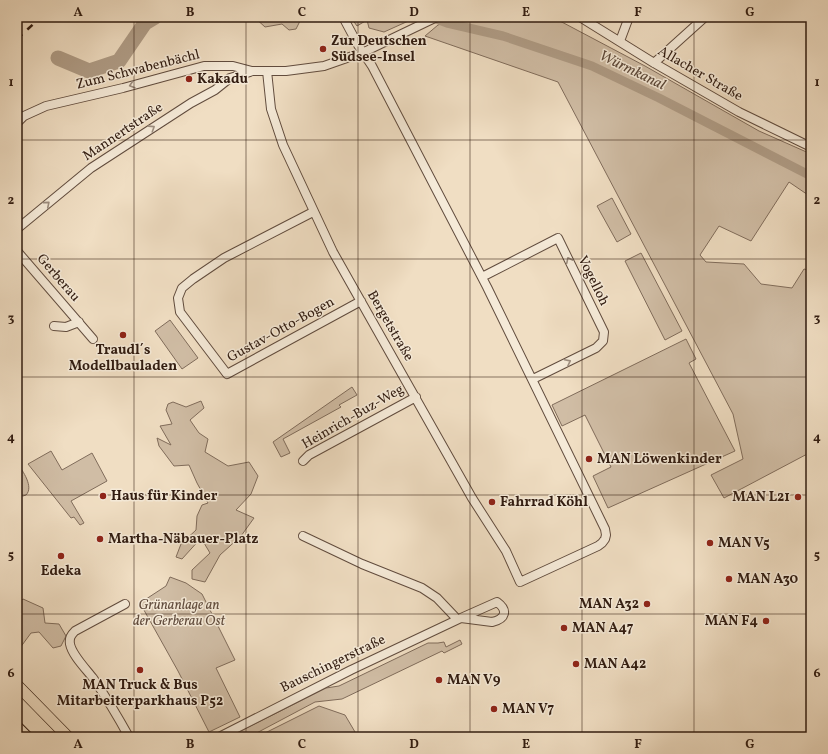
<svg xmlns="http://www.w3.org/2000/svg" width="828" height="754" font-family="Vollkorn,serif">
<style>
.green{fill:#d0bda5;stroke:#806c5b}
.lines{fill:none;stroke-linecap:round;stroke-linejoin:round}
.canal{stroke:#af9c86;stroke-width:9}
.river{stroke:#af9c86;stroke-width:15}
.minor-casing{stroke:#614c3e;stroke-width:10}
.major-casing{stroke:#311c11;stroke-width:12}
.highway-casing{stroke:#311c11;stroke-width:14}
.minor{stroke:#f5ead8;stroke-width:8}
.major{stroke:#f0dec3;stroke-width:11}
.highway{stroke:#f0dec3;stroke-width:12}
.rail{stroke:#311c11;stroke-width:2.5;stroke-dasharray:7 7;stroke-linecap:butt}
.oneway{stroke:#9d8d7e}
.grid{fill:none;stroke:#311c11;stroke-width:1;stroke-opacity:0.55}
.poi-dot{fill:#8f2418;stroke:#f5ead8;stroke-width:1.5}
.labels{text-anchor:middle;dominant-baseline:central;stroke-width:3;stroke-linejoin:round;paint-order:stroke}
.poi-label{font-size:14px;font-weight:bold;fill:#311c11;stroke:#f5ead8;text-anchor:start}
.street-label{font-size:14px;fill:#311c11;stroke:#f5ead8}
.park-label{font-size:14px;font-style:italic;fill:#614c3d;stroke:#f5ead8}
.water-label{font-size:15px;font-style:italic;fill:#5d493a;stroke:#f5ead8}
.neatline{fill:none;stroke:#311c11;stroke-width:1.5}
.grid-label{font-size:13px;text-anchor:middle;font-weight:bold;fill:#311c11}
</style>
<rect width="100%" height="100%" fill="#f0dec3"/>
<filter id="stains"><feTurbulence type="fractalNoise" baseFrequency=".005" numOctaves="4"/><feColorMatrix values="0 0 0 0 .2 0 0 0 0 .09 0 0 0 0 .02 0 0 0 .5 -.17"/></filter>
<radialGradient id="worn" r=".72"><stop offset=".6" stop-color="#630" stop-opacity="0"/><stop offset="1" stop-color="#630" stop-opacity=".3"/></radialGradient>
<path class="green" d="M254,17H302L296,29L289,30L282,24L265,27Z
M352,17H415V18L384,32L369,28L367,20L357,26L352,19Z
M461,17H550L558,20L645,66L759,131L811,154V197L789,182L751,241L719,226L700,255L706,262L744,264L761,284L792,288L804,269L811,271V452L724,498L711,475L743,459L733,414L558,82L425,36L438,25Z
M612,198L631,234L617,242L597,206Z
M641,253L682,331L665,340L625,261Z
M170,320L198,358L182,369L155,331Z
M686,339L696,359L689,363L735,451L608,508L593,476L611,467L585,415L562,426L552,405Z
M352,387L357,395L339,405L341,407L283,439L290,453L281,457L273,442Z
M201,401L204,408L190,420L199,433L208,439L205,452L228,466L249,462L258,476L251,494L236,510L254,518L241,536L220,555L205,582L192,579V570L210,553L201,538L182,559L176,557L181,544L196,530L197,516L202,505L208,503L197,483L189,465L174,466L159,446L157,438L171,445L160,426L172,424L166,410L168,404L173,402L186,407Z
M51,451L62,470L92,453L107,481L71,501L84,523L80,525L74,517L71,518L28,464Z
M17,463C23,471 34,487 26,495L23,496L17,494Z
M170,577L186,583L202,594L235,660L216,668L240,717L209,732L178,671L140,603L166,586Z
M23,599L43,608L45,623L59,624L66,636L61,646L53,648L39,632L31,633L17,652V605Z
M460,640L462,644L444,653L442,651L342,699L315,702L249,737H229L326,688L339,686L428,643H438L444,642L446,647Z
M319,706L345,715L358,737H257Z"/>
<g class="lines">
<path class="canal" d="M431,17L447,23L503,36L592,66L659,98L811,176"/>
<path class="river" d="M58,58L89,71L119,61L145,23L155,17"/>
<defs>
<path id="minor" d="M580,17L654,63L739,112L811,147
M620,41L629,17
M654,63L705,17
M267,71L271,109L283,145L333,252L472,498L506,551L520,582L598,546L602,543L605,539L606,535L605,529L487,287L372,66L358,45L343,17
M17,123L24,116L46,106L123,88L204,66H233L252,71H286L324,66L364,52L437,17
M313,212L224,258L193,279L182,288L178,298L180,312L227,374L361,301
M17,229L91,168L191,103L215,90L230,78L250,72
M17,251L93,339
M482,277L558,238L604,332L603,341L596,348L533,379
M54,326L66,327L79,322
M303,461L309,455L416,397
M303,536L362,564L422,588L437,598L457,619
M497,602C508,610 506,619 492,622L461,618Z
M125,604L75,631C71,635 69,638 70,644C72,655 86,669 93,678C106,697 118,717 129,737
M219,737L351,670L461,618"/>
<path id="major" d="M17,685L68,737"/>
<path id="highway" d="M17,728L26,737"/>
</defs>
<use href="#minor" class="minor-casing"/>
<use href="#major" class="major-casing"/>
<use href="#highway" class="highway-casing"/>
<use href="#minor" class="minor"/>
<use href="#major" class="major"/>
<use href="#highway" class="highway"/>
<path class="rail" d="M17,39L41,17"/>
</g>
<defs><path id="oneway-chevron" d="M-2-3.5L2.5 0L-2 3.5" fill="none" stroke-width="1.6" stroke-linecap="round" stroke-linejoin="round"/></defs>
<g class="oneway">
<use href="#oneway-chevron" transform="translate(132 85) rotate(164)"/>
<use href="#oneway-chevron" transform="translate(152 128) rotate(-33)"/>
<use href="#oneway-chevron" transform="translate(47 204) rotate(-40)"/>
<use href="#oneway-chevron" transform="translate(569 260) rotate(-116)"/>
<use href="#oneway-chevron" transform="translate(568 362) rotate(-27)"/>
</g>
<path class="grid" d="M134,17V737M246,17V737M358,17V737M470,17V737M582,17V737M694,17V737M17,140H811M17,259H811M17,377H811M17,495H811M17,614H811"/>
<g class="poi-dot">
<circle cx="323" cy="49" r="4"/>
<circle cx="189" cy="79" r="4"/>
<circle cx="123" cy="335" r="4"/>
<circle cx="589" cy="459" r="4"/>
<circle cx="103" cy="496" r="4"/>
<circle cx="798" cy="497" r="4"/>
<circle cx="492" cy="502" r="4"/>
<circle cx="100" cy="539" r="4"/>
<circle cx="710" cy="543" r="4"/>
<circle cx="61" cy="556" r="4"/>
<circle cx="729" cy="579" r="4"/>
<circle cx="647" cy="604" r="4"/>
<circle cx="766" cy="621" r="4"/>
<circle cx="564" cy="628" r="4"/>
<circle cx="576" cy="664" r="4"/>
<circle cx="140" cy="670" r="4"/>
<circle cx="439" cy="680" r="4"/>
<circle cx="494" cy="709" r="4"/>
</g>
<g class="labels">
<g class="poi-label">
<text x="331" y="41">Zur Deutschen<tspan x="331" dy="16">Südsee-Insel</tspan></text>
<text x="197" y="79">Kakadu</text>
<text x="123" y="350" text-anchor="middle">Traudl´s<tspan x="123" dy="16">Modellbauladen</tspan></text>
<text x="597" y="459">MAN Löwenkinder</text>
<text x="111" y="496">Haus für Kinder</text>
<text x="790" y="497" text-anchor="end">MAN L21</text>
<text x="500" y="502">Fahrrad Köhl</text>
<text x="108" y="539">Martha-Näbauer-Platz</text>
<text x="718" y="543">MAN V5</text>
<text x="61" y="571" text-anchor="middle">Edeka</text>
<text x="737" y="579">MAN A30</text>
<text x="639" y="604" text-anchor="end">MAN A32</text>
<text x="758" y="621" text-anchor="end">MAN F4</text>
<text x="572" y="628">MAN A47</text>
<text x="584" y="664">MAN A42</text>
<text x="447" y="680">MAN V9</text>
<text x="140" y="685" text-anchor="middle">MAN Truck &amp; Bus<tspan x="140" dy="16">Mitarbeiterparkhaus P52</tspan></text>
<text x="502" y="709">MAN V7</text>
</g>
<g class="street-label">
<text transform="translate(138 70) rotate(-14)">Zum Schwabenbächl</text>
<text transform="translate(700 74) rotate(30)">Allacher Straße</text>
<text transform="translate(123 132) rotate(-34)">Mannertstraße</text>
<text transform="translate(58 278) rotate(49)">Gerberau</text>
<text transform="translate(593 281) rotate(64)">Vogelloh</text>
<text transform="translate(390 326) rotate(60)">Bergetstraße</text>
<text transform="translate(281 330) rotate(-29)">Gustav-Otto-Bogen</text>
<text transform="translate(353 417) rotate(-30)">Heinrich-Buz-Weg</text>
<text transform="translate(333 664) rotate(-26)">Bauschingerstraße</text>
</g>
<g class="park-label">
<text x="179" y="605">Grünanlage an<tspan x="179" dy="16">der Gerberau Ost</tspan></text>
</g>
<g class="water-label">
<text transform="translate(632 71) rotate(26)">Würmkanal</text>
</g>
</g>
<rect width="828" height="754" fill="none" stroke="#f0dec3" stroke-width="44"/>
<rect x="22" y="22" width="784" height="710" class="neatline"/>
<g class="grid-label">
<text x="78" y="16">A</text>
<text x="190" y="16">B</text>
<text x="302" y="16">C</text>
<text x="414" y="16">D</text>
<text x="526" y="16">E</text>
<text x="638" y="16">F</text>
<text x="750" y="16">G</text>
<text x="11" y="86">1</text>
<text x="817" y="86">1</text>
<text x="11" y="204">2</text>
<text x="817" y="204">2</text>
<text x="11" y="322">3</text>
<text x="817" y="322">3</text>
<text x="11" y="441">4</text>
<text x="817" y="441">4</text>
<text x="11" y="559">5</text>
<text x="817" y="559">5</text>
<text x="11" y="677">6</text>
<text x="817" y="677">6</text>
<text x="78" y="748">A</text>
<text x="190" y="748">B</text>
<text x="302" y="748">C</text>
<text x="414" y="748">D</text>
<text x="526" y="748">E</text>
<text x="638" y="748">F</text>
<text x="750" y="748">G</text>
</g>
<rect width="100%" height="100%" filter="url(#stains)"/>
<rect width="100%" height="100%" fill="url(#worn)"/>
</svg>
